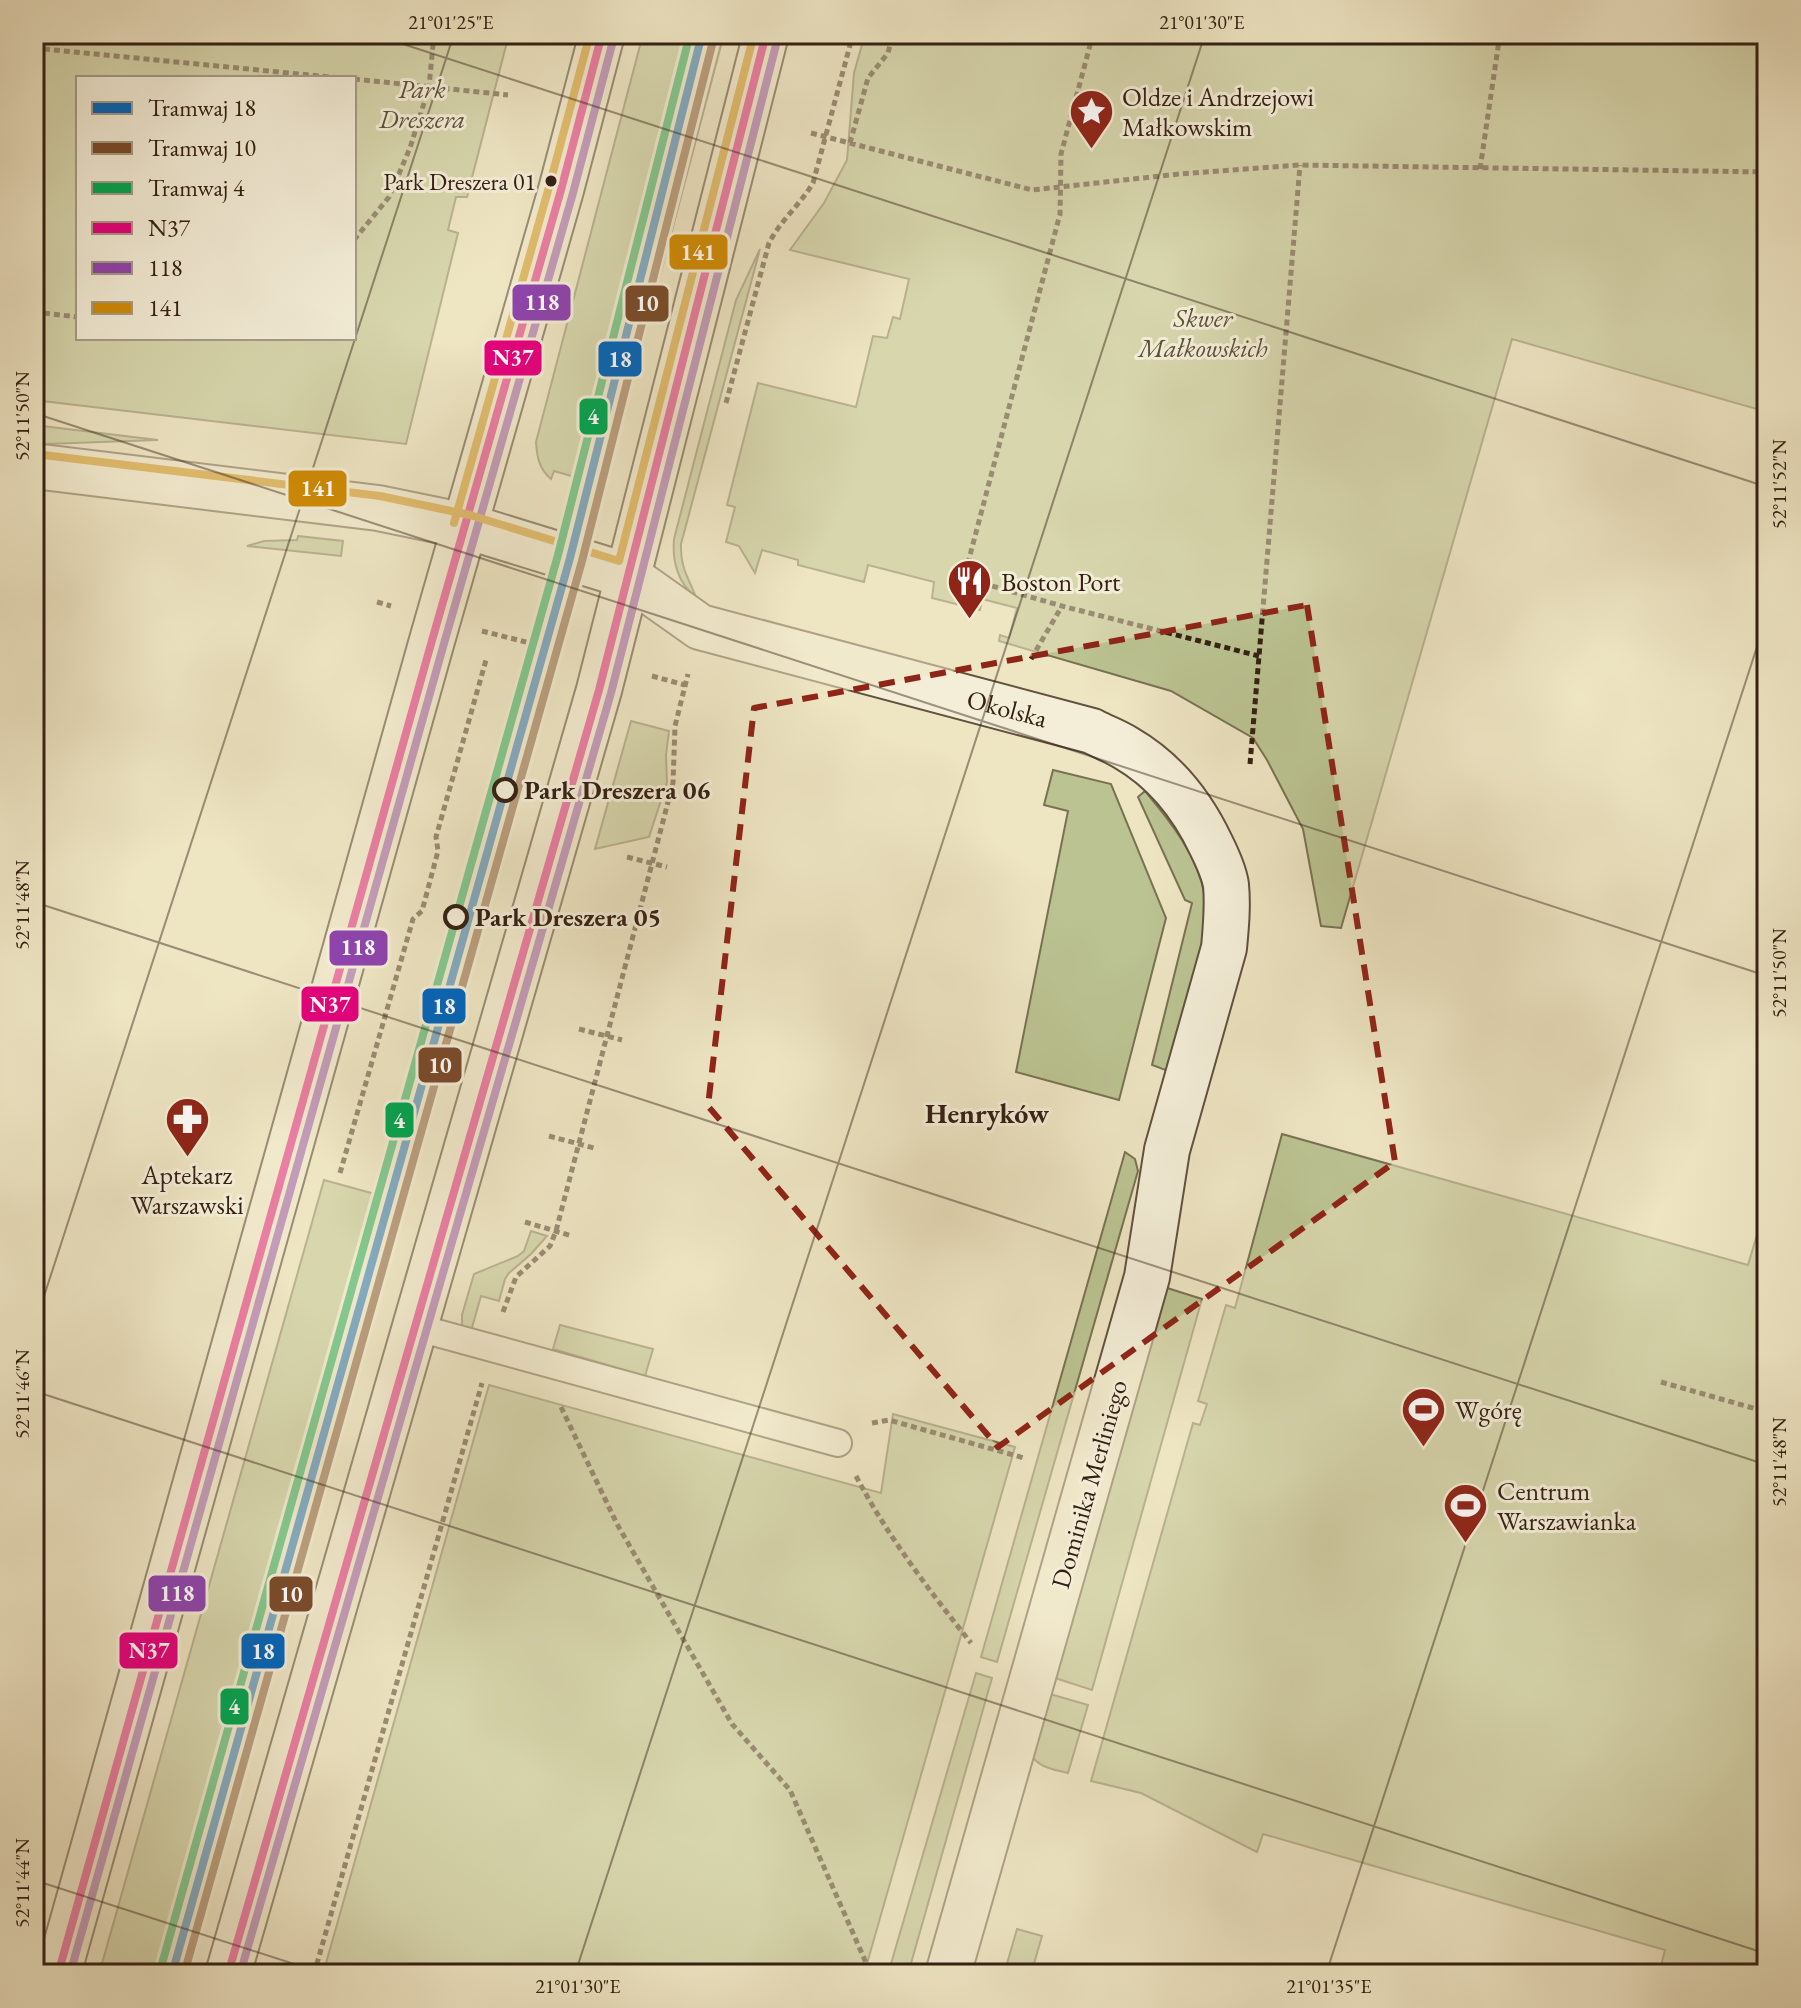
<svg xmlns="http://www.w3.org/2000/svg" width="1801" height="2008" font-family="'EB Garamond',serif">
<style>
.green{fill:#bbc392;stroke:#787252;stroke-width:2;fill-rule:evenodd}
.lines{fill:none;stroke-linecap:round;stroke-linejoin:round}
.service-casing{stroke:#62513f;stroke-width:30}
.minor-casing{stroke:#62513f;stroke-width:48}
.tertiary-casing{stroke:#62513f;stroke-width:48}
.secondary-casing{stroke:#342013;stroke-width:48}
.path{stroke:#342013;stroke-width:5;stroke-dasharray:6 4;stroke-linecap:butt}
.service{stroke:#f4eed8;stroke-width:26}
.minor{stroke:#f4eed8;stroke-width:44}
.tertiary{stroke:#f4eed8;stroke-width:44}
.secondary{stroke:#f4eed8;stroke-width:44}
.bus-1-casing{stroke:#f4eed8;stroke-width:14}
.bus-2-casing{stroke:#f4eed8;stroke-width:14}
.bus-3-casing{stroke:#f4eed8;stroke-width:14}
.bus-1{stroke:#e5007d;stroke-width:8}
.bus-2{stroke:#8e44ad;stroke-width:8}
.bus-3{stroke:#d08b04;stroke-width:8}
.tram-1-casing{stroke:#f4eed8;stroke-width:14}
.tram-2-casing{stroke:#f4eed8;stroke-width:14}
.tram-3-casing{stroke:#f4eed8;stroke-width:14}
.tram-1{stroke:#0065bd;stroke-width:8}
.tram-2{stroke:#7a4b2a;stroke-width:8}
.tram-3{stroke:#00a651;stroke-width:8}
.marked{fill:none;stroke:#8f2418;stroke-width:6;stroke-dasharray:16 10;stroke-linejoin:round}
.ticks{fill:none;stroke:#342013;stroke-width:2;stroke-opacity:0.45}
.bus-dot{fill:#342013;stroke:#f4eed8;stroke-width:3}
.stop-dot{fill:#f4eed8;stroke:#342013;stroke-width:4}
.labels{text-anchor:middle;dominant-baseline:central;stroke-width:6;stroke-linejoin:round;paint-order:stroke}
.bus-label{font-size:24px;fill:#342013;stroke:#f4eed8;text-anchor:end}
.park-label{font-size:26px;font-style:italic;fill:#5c5139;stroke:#f4eed8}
.poi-label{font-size:26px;fill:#342013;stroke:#f4eed8;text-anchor:start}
.street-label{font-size:26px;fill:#342013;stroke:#f4eed8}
.stop-label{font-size:26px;font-weight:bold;fill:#342013;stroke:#f4eed8;text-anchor:start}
.neighbourhood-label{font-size:28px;font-weight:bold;fill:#342013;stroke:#f4eed8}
.line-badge{stroke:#f4eed8;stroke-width:3}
.badge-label{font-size:22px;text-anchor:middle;font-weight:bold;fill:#fff}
.neatline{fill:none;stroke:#342013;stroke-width:3}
.ticks-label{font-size:20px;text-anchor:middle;fill:#342013}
</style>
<rect width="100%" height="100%" fill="#eee5c3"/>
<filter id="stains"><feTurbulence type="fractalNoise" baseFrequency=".0025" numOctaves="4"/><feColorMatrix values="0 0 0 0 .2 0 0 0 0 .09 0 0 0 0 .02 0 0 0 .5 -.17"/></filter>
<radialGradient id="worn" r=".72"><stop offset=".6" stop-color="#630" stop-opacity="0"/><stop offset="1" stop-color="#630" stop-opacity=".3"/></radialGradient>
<path class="green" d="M34,34H509L467,197H456L448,230L458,233L406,444L34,400ZM78,78H354V338H78Z
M643,34H724L606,480L603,485L554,471L551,479C539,469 537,457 536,442Z
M865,34H1767V412L1512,339L1341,928L1321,926L1303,829L1267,760L1253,738L1171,691L999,641L1000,635L1009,638L1017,608L982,599L980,610L932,598L934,582L868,565L864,582L798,565V560L762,550L755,573L739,546L726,542L735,507L727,505L758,383L856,407L873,336L887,338L893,317L900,319L909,279L790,250L824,203L847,160L854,73Z
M760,249L681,544C680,567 688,577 696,597C678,584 672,561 674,539L736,300Z
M34,425L158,440L45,444C34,440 34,436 34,425Z
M298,536L343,541L341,556L247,546L264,541L297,540Z
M631,721L669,731L666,755L667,782L649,837L595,849Z
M1053,770L1111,784L1166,918L1119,1100L1016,1072L1068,811L1044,805Z
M1145,791C1171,822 1198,856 1205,897C1209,927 1198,959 1190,988C1183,1015 1175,1043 1168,1071L1152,1065L1192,903L1185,900L1138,797Z
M1282,1134L1748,1265L1767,1201V1974H1659L1665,1950L1263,1834L1257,1852L1141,1793L1091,1781L1193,1423L1200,1425L1207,1404L1198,1401L1226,1305L1235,1308Z
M1125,1152L1135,1159L1138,1171L997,1662L981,1657Z
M324,1180L404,1202L343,1408L182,1974H99Z
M531,1231L547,1236L531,1254L509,1273L505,1279L499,1301L481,1296L471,1331L462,1327V1315L474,1274L518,1256L524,1251Z
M1164,1287L1202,1299L1092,1690L1052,1677Z
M560,1325L653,1349L645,1376L553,1349Z
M489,1385L881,1493L893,1414L1015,1447L864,1974H323Z
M976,1673L992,1678L908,1974H888Z
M1043,1692L1088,1705L1068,1773C1053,1769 1038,1768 1030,1753Z
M1017,1929L1042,1936L1031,1974H1004Z"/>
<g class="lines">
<defs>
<path id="service" d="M415,1327L838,1443"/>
<g id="minor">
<path id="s1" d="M628,576L700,627L1092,731C1103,737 1115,741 1126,748C1164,770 1192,805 1211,845C1217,857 1224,872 1226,885C1228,906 1226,927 1224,948L1167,1150L1147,1277L948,1974"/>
</g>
<path id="tertiary" d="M34,466L378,508L466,526"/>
<path id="secondary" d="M466,526L628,576
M58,1974L431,644L561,190L602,34
M228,1974L599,690L766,34"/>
</defs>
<use href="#service" class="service-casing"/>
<use href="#minor" class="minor-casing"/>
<use href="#tertiary" class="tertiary-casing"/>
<use href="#secondary" class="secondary-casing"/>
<path class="path" d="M1093,34L1061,154L1060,214L964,578L1062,606L1259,656
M34,48L340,78
M354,79L508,95
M811,133L1032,190L1179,174L1300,165L1767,172
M850,143L868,78L888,53L893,34
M1480,169L1500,34
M354,240L389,197L410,148L429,87L434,34
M34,312L78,317
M726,403L769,243C780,221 800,205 813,183L853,34
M377,602L391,606
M482,631L562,651
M1031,659L1062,606
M652,676L685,685
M1250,764L1300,165
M627,857L667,867
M579,1029L622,1040
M549,1136L594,1148
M340,1173L413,919L422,911L438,851L436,837L486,660
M525,1222L572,1236
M503,1312L516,1277L550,1246L556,1231L673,783L675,726L688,674
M1661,1382L1767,1412
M561,1407L617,1524L732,1724L790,1790L871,1974
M872,1423L889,1420L1024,1458
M856,1476C888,1537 929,1590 971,1643
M314,1974L482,1383"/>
<use href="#service" class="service"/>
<use href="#minor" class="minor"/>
<use href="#tertiary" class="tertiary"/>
<use href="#secondary" class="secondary"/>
<defs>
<path id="bus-1" d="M58,1974L431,644L561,190L602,34
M228,1974L599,690L766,34"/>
<path id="bus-2" d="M70,1974L443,647L573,193L614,37
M240,1974L611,693L778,37"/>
<path id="bus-3" d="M35,454L380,496L470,515L619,561L754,34
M454,523L549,187L590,34"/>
</defs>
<use href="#bus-1" class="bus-1-casing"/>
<use href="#bus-2" class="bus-2-casing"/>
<use href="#bus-3" class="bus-3-casing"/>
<use href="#bus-1" class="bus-1"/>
<use href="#bus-2" class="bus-2"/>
<use href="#bus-3" class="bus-3"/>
<defs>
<path id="tram-1" d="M172,1974L570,558L702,34"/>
<path id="tram-2" d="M184,1974L582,561L714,37"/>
<path id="tram-3" d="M160,1971L558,555L690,34"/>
</defs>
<use href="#tram-1" class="tram-1-casing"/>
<use href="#tram-2" class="tram-2-casing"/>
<use href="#tram-3" class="tram-3-casing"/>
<use href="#tram-1" class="tram-1"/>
<use href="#tram-2" class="tram-2"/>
<use href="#tram-3" class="tram-3"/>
</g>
<path d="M0 0H1801V2008H0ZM1307,605L1395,1162L998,1447L708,1106L754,708Z" fill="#eee5c3" fill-opacity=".55" fill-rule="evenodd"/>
<path class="marked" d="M1307,605L1395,1162L998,1447L708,1106L754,708Z"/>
<path class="ticks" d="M372,34L1767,487M34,413L1767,976M34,902L1767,1465M34,1327L454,34M34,1391L1767,1954M34,1880L325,1974M575,1974L1205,34M1326,1974L1767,616"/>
<defs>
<symbol id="sight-pin" viewBox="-11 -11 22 30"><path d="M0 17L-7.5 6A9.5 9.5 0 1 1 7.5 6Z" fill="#8f2418" stroke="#f4eed8"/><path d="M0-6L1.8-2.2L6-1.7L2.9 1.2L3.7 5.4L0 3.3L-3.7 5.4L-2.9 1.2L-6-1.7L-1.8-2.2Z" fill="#fff"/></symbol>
<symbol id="restaurant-pin" viewBox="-11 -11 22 30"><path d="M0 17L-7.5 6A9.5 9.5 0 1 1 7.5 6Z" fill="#8f2418" stroke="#f4eed8"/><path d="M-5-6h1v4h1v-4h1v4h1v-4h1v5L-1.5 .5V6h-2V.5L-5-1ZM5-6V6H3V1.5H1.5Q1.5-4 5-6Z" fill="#fff"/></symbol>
<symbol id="pharmacy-pin" viewBox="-11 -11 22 30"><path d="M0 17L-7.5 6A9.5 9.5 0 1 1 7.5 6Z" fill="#8f2418" stroke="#f4eed8"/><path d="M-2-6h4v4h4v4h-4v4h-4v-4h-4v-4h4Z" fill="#fff"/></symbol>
<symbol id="stadium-pin" viewBox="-11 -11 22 30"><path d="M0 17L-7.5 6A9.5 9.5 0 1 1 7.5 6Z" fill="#8f2418" stroke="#f4eed8"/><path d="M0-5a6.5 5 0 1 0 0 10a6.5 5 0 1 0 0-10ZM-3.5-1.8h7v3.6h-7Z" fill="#fff"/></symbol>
</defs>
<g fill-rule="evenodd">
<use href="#sight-pin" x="1066" y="86" width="51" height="69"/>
<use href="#restaurant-pin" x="944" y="556" width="51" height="69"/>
<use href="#pharmacy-pin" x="162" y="1094" width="51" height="69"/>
<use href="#stadium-pin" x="1398" y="1384" width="51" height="69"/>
<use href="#stadium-pin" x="1440" y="1480" width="51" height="69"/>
</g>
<circle class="bus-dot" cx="551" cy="181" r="7"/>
<g class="stop-dot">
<circle cx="505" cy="790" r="11"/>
<circle cx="456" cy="917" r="11"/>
</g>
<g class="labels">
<g class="bus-label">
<text x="536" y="181">Park Dreszera 01</text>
</g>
<g class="park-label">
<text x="422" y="89">Park<tspan x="422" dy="30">Dreszera</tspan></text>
<text x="1203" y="318">Skwer<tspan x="1203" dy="30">Małkowskich</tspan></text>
</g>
<g class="poi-label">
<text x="1122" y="97">Oldze i Andrzejowi<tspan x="1122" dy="30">Małkowskim</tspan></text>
<text x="1001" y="582">Boston Port</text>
<text x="187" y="1175" text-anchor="middle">Aptekarz<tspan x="187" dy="30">Warszawski</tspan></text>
<text x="1455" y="1410">Wgórę</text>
<text x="1497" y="1491">Centrum<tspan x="1497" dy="30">Warszawianka</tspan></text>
</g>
<g class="street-label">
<text stroke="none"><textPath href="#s1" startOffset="406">Okolska</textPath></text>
<text transform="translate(1089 1484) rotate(-74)">Dominika Merliniego</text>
</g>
<g class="stop-label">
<text x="524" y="790">Park Dreszera 06</text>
<text x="475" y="917">Park Dreszera 05</text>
</g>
<g class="neighbourhood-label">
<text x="987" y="1113">Henryków</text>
</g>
</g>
<g class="line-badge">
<rect x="668" y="233" width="61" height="38" rx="8" fill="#d08b04"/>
<rect x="511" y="283" width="61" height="39" rx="8" fill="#8e44ad"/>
<rect x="624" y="284" width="46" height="39" rx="8" fill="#7a4b2a"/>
<rect x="483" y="339" width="60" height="38" rx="8" fill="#e5007d"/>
<rect x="597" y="340" width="46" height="38" rx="8" fill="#0065bd"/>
<rect x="578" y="397" width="31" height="39" rx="8" fill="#00a651"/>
<rect x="287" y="469" width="61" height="39" rx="8" fill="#d08b04"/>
<rect x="328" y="929" width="61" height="38" rx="8" fill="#8e44ad"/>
<rect x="300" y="985" width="60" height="38" rx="8" fill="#e5007d"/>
<rect x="421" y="987" width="46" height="38" rx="8" fill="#0065bd"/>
<rect x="417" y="1046" width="46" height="38" rx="8" fill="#7a4b2a"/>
<rect x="384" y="1101" width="31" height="38" rx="8" fill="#00a651"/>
<rect x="147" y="1574" width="60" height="39" rx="8" fill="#8e44ad"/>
<rect x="268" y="1575" width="46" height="38" rx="8" fill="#7a4b2a"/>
<rect x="118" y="1631" width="61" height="39" rx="8" fill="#e5007d"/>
<rect x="240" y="1632" width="46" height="38" rx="8" fill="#0065bd"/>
<rect x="219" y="1687" width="31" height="39" rx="8" fill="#00a651"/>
</g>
<g class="badge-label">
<text x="698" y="260">141</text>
<text x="542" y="310">118</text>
<text x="647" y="311">10</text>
<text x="513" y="365">N37</text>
<text x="620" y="367">18</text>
<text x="593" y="424">4</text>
<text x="318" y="496">141</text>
<text x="358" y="955">118</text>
<text x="330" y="1012">N37</text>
<text x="444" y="1014">18</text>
<text x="440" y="1073">10</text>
<text x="399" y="1128">4</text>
<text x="177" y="1601">118</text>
<text x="291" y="1602">10</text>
<text x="149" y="1658">N37</text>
<text x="263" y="1659">18</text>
<text x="234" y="1714">4</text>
</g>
<rect width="1801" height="2008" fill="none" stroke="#eee5c3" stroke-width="88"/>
<rect x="76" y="76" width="280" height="264" fill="#f4eed8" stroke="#a79c89" stroke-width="2"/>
<rect x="92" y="102" width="40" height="12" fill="#0065bd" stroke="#a79c89" stroke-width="2"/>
<text x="148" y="116" font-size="24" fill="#342013">Tramwaj 18</text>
<rect x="92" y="142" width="40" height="12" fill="#7a4b2a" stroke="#a79c89" stroke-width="2"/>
<text x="148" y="156" font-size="24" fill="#342013">Tramwaj 10</text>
<rect x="92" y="182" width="40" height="12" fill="#00a651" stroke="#a79c89" stroke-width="2"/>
<text x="148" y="196" font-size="24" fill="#342013">Tramwaj 4</text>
<rect x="92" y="222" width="40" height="12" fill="#e5007d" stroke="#a79c89" stroke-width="2"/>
<text x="148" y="236" font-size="24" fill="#342013">N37</text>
<rect x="92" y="262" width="40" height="12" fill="#8e44ad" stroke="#a79c89" stroke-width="2"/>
<text x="148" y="276" font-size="24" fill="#342013">118</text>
<rect x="92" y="302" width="40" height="12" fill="#d08b04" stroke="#a79c89" stroke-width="2"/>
<text x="148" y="316" font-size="24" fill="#342013">141</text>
<rect x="44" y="44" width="1713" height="1920" class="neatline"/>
<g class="ticks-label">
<text x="451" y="29">21°01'25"E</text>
<text x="1202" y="29">21°01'30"E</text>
<text transform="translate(22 416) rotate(-90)" y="7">52°11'50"N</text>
<text transform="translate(1779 484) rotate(-90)" y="7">52°11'52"N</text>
<text transform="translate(22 905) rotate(-90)" y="7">52°11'48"N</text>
<text transform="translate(1779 973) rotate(-90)" y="7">52°11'50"N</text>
<text transform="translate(22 1394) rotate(-90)" y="7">52°11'46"N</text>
<text transform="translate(1779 1462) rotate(-90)" y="7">52°11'48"N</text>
<text transform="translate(22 1883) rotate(-90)" y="7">52°11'44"N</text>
<text x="578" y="1993">21°01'30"E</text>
<text x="1329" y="1993">21°01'35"E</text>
</g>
<rect width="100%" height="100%" filter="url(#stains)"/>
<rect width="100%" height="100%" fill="url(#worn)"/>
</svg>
